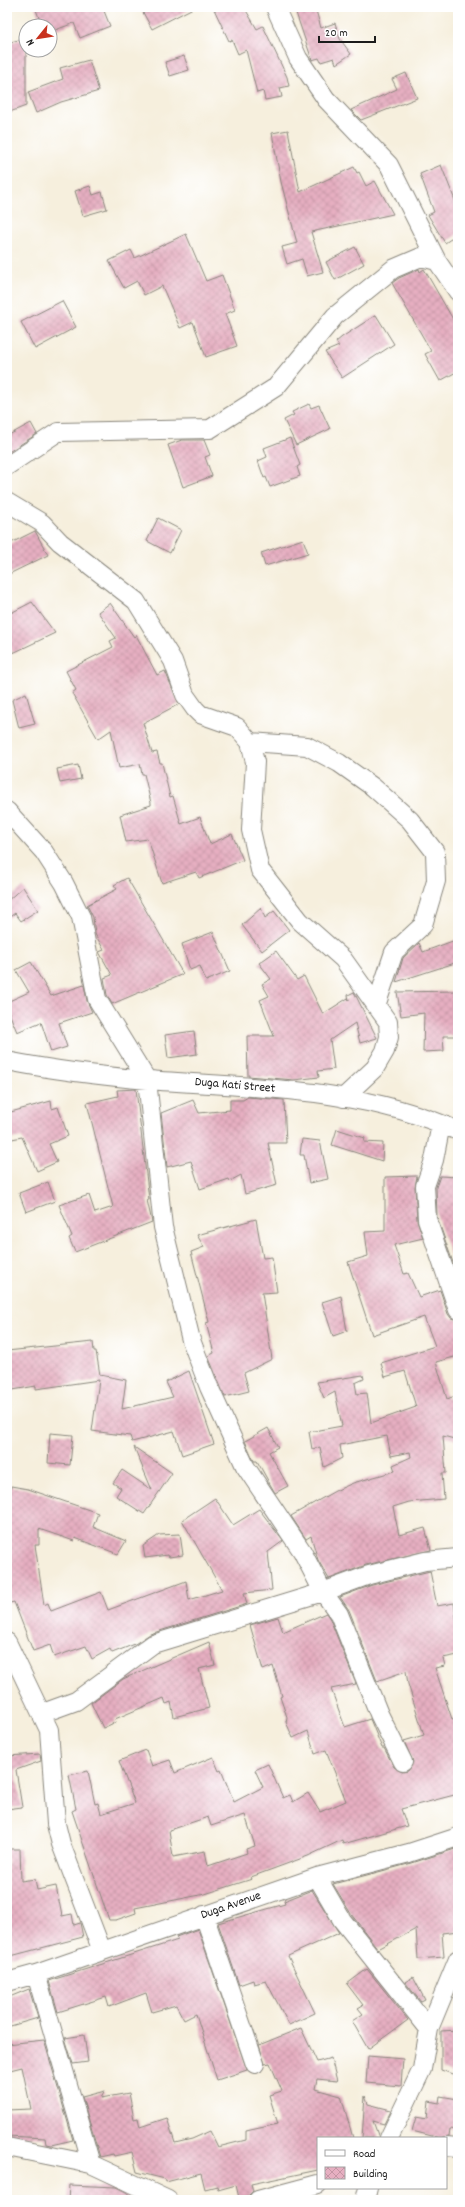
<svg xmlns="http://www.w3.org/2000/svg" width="465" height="2207" font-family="Dekko,sans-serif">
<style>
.building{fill:url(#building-cross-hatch);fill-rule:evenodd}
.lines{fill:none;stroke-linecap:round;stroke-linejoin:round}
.minor-casing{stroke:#89867c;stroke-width:20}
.minor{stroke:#fff;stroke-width:18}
.labels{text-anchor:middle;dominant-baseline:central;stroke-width:3.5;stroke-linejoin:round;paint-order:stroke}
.street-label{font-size:13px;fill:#1c1c1c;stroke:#fff}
</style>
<defs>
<pattern id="building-cross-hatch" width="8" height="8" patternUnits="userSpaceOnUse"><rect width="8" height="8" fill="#e6afc1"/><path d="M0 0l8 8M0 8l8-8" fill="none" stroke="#c596a5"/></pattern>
</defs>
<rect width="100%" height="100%" fill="#fff"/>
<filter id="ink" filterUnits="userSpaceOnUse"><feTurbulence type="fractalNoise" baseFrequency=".025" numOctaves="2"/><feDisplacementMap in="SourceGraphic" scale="8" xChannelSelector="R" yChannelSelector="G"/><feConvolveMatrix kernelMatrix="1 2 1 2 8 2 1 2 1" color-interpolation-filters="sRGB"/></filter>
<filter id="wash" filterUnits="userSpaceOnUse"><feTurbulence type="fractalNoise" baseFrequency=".012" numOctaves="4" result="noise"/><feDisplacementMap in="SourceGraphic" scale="16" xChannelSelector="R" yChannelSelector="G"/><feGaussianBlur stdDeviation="0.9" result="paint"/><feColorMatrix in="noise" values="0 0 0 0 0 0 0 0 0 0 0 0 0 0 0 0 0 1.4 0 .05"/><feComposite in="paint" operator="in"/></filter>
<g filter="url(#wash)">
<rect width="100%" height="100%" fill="#f6efdd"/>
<g id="blocks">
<path class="building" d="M35,7H111L104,11L110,26L80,38L74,23L50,32V26H42Z
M140,7H195L152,29Z
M213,7H244L257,29L263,26L287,77L289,86L280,88L282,97L265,100L263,91L257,93L246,50L238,54L232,40L229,41Z
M294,7H315L321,28L335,23L340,39L351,54L336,64L334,58L321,62L319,58L312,60Z
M26,38V106L7,113V43Z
M184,56L189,70L170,76L165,62Z
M89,60L99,91L61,102L36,113L28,92L63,79L60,68Z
M406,73L417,98L361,120L351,110L397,89L392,79Z
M288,130L300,192L354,167L357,173L359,172L366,186L375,181L393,214L311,232L323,272L307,276L302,259L287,264L282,247L297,243L281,182L272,133Z
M441,165L458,208V234L445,243L428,215L434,212L420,174Z
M90,186L93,195L102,192L107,209L83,216L75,191Z
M186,234L206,281L222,275L235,310L225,314L237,346L206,357L193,322L180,328L162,286L144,295L137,281L124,288L109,261L131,250L135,258Z
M355,247L364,264L335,280L326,262Z
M419,269L420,272L424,269L458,328V371L440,381L425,354L431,351L392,283L399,278Z
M62,301L76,327L35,349L21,322Z
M376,315L394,344L342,378L325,352L339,346L336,342L342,337Z
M309,404L311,408L319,405L330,429L296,445L284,420L294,415L292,412Z
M31,423L37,434L7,453V436Z
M290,438L300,465L297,467L300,476L270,487L266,477L264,478L258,461L267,457L264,448Z
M182,440H204L210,455L205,457L212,476L183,487L168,445Z
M158,518L181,530L170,553L147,541Z
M35,531L48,555L7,575V545Z
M303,539L308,553L265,566L261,553Z
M32,602L55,633L13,653L7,641V615Z
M110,603L134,637L136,635L157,675L165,671L179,704L143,723L152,753L157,752L160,763H162L170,797L173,796L181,824L200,817L210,844L232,834L243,860L199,878L196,872L162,883L148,839L126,842L120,815L151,805V803L144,774H142L140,764L119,768L111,730L98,739L72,693L76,690L66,671L113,647L110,641L116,638L98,612Z
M26,693L35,724L19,728L12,700Z
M78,765L81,779L60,783L57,769Z
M127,878L183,974L112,1004L107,995L104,978L112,975L99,952L104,950L95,934L93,917L87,905L117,889L114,885Z
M23,887L38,910L21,921L15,913L7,919V901Z
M261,908L265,918L274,911L289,930L262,951L242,925Z
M213,932L230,971L206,981L200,966L190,970L182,944Z
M458,939V962L396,982L403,958L419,943L423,952Z
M276,951L297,980L304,976L323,1014L348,998L349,1000L348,995L354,992L377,1038L360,1043L355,1023L330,1040L334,1069L318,1071L319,1077L294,1080L248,1076L247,1036H274L260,1000L269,996L262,984L271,979L259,963Z
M31,962L51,996L84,985L87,1001L92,1012L59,1023L67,1047L51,1052L41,1022L17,1032L7,1008V1002L29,992L16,970Z
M456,991L457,1036H443L444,1051L423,1052L424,1013L401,1016L397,992Z
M194,1031L197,1054L168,1058L165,1035Z
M136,1089L149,1200H147L152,1222L75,1252L69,1238L72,1236L59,1205L89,1195L95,1213L113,1207L87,1103L118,1096L117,1090Z
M248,1097L284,1100L286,1143H268L277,1185L245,1194L241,1175L230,1181L229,1179L200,1189L191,1161L167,1167L161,1113L193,1100L199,1113L230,1110V1100H243Z
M51,1101L52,1109L58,1107L68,1136L49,1144L57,1162L37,1171L22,1137L7,1140V1113Z
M337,1129L365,1138L364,1142L383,1143L382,1161L332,1145Z
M302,1139L320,1141L328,1179L309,1183L304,1155H300Z
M417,1176L415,1187L417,1220L423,1238L394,1245L404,1274L408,1273L419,1297L440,1290L448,1314L451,1318L458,1320V1356L436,1362L447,1399L458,1395V1440L443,1436L446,1473H442L444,1499L409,1502L393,1507L399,1535L425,1528L431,1550L366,1565L329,1579L318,1560L311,1536L306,1539L291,1516L335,1491L353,1483L395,1471L393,1465L411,1457L410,1452L391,1456L387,1436L340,1445L342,1458L324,1467L320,1447L312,1449L309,1432L342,1426L335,1392L324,1398L317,1382L363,1375L364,1379L355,1383L357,1394L367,1393L371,1423L416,1407L405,1371L385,1377L381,1363L435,1346L424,1317L372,1335L348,1262L368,1256L365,1232L385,1231V1177Z
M440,1176L458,1177V1277L437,1217L436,1187Z
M48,1182L55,1201L26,1212L19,1193Z
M256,1219L263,1258L272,1257L277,1292L262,1293L272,1359L244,1373L249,1391L225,1397L208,1356L214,1353L206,1323L209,1322L191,1252L204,1247L197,1235Z
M341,1296L347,1331L333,1336L322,1302Z
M93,1342L94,1351H96L100,1375L126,1380L122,1409L173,1397L166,1382L189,1371L214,1444L182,1455L174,1431L132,1442L130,1436L92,1431L99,1380L36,1389V1386L7,1391V1351Z
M268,1428L278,1447L269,1452L288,1486L275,1493L257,1461H254L245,1441Z
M50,1433L73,1435L70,1465L48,1463Z
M134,1447L172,1473L144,1514L116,1496L121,1488L113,1483L122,1470L152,1490Z
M11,1486L28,1489L98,1513L93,1527L126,1541L118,1554L75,1538L74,1541L39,1529V1545H35L44,1605L48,1603L51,1611L101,1592L108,1610L186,1581L189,1600L222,1590L182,1520L215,1498L233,1525L259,1509L283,1541L268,1552L272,1590L244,1593L247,1604L150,1634L135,1644L112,1653L110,1649L92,1659L86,1646L54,1657L50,1645L33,1651L14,1602L10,1603L7,1594V1509Z
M180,1534L183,1555L169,1557L168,1555L145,1558L143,1546L159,1535Z
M430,1571L437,1606L454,1603L458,1631V1655L443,1658L445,1666L435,1668L452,1719L456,1718L458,1726V1794L401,1809L407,1826L343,1844L342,1840L308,1856L251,1877L252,1879L205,1894L135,1908L136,1913L116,1920H109L72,1811L76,1809L69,1775L88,1771L95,1804L98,1803L101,1814L135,1803L119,1761L146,1750L152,1766L170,1760L175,1773L213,1757L219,1771L221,1770L234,1802L263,1787L255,1770L268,1764L283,1798L290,1795L293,1802L308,1793L320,1812L346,1801L326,1750L315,1754L308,1731L293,1738L286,1722L287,1717L280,1697L282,1696L273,1666L263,1670L250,1625L278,1617L283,1632L326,1613L330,1619L356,1684L331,1689L345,1727L370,1719L382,1748H384L394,1767L402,1772L408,1771L413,1762L404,1741L424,1735L408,1684L406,1671L377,1681L349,1610L340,1597L372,1585ZM245,1815L255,1846L246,1849L247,1853L208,1866L205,1851L173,1857L169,1830L208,1817L211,1826Z
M209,1642L215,1665L199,1669L209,1708L174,1717L171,1702L166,1704L164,1698L115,1719L116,1722L103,1728L91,1703L123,1679Z
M40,1754L41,1761L16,1770L22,1807L7,1809V1756Z
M458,1848V1931L442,1933L444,1957L418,1959L416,1929L378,1949L351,1914L333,1884L412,1863Z
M7,1849H20L21,1881L35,1879L37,1890L56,1886L62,1916L72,1914L74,1925L80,1923L83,1937L7,1957Z
M312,1890L339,1933L288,1956L315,2013L289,2025L266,1981L254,1984L253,1980L239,1985L218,1923L285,1904L284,1901Z
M198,1929L247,2070L217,2080L196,2014L184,2020L176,2005L152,2012L146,1993L109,2007L106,1997L58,2012L49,1981L178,1940L176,1937Z
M367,1969L408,2020L368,2049L352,2021L363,2014L358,2008L363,2005L347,1984Z
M413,1977L425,2000L421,2002L405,1982Z
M29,1989L38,2018L7,2027V1998Z
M301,2028L317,2062L331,2058L337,2081L317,2079L315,2089L341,2096L353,2138H318V2170L251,2184L253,2191L248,2196L239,2198L236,2185L218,2190L217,2186L205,2189L201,2173L166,2182L165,2179L137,2172L132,2152L114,2156L113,2154L100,2157L82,2097L105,2091L101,2098L129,2093L134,2119L138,2118L140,2127L167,2118L175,2143L192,2139L210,2131L218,2147L246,2140V2131L278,2124L269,2095L282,2091L270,2063L265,2064L259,2045Z
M458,2030V2076L441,2070V2031Z
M84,2035L88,2062L73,2064L65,2038Z
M44,2040L73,2140L51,2145L46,2144L45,2138L7,2136V2110L31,2109L22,2067L10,2070L7,2060V2044Z
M368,2056L403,2059L401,2086L366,2083Z
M365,2096L368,2104L391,2110L384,2124L373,2121L379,2138H362Z
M440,2096L458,2099L457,2130L450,2129L449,2136L440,2138L412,2131L416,2117L427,2119L429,2101L439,2103Z
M69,2185L116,2187L128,2193V2200H68Z"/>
</g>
</g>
<g filter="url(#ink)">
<use href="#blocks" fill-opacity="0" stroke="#89867c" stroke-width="1"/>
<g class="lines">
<defs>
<path id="minor" d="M275,7L298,58L326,99L389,165L437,261
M7,466L58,432L210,429L276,387L335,316L393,269L421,257L437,261L458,292
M7,502L42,523L60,542L136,601L173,661L185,695L195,709L200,714L237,727L250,742L255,762L251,830L260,870L300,921L343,959L388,1022L389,1037L385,1051L375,1068L343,1098
M250,742L307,746L339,763L373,787L410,820L435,852L436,881L423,925L394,952L376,1006
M7,811L44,852L64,883L81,917L97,999L147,1080L163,1227L191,1340L209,1387L245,1466L302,1551L323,1592L339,1614L379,1714L403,1762
M7,1061C53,1070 101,1076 148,1080C252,1088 362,1087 458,1131
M441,1124L434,1160L425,1186L427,1219L458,1310
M7,1642L49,1730L56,1824L61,1844L102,1951
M43,1713L76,1701L153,1644L323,1592L369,1575L425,1561L458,1558
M317,1877L342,1920L429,2029L422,2069L389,2138
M204,1915L255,2064
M36,1974L91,2164
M7,1982L36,1974L317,1877L409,1853L458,1837
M429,2029L458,1959
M446,2146L458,2147
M7,2147L91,2164L168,2200
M258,2200L318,2184
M365,2200L368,2188"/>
</defs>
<use href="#minor" class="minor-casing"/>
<use href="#minor" class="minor"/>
</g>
</g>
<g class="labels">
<g class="street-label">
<text transform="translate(235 1086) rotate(5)">Duga Kati Street</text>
<text transform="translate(231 1906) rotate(-19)">Duga Avenue</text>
</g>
</g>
<rect width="465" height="2207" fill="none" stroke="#fff" stroke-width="24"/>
<rect x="317" y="2137" width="130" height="52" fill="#ffffff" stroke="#a4a4a4"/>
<rect x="325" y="2150" width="20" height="6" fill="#ffffff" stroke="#a4a4a4"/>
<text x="353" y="2157" font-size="12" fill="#1c1c1c">Road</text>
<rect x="325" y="2167" width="20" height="12" fill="url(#building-cross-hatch)" stroke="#a4a4a4"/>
<text x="353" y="2177" font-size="12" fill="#1c1c1c">Building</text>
<g transform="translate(38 38) rotate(240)"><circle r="19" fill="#ffffff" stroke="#a4a4a4"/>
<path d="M0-3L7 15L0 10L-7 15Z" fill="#c8321e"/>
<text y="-6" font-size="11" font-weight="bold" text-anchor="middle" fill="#1c1c1c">N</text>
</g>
<path d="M319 36v6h56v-6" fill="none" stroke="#1c1c1c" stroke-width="2"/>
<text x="325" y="36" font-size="12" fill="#1c1c1c" stroke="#ffffff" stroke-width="3" paint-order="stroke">20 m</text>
</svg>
